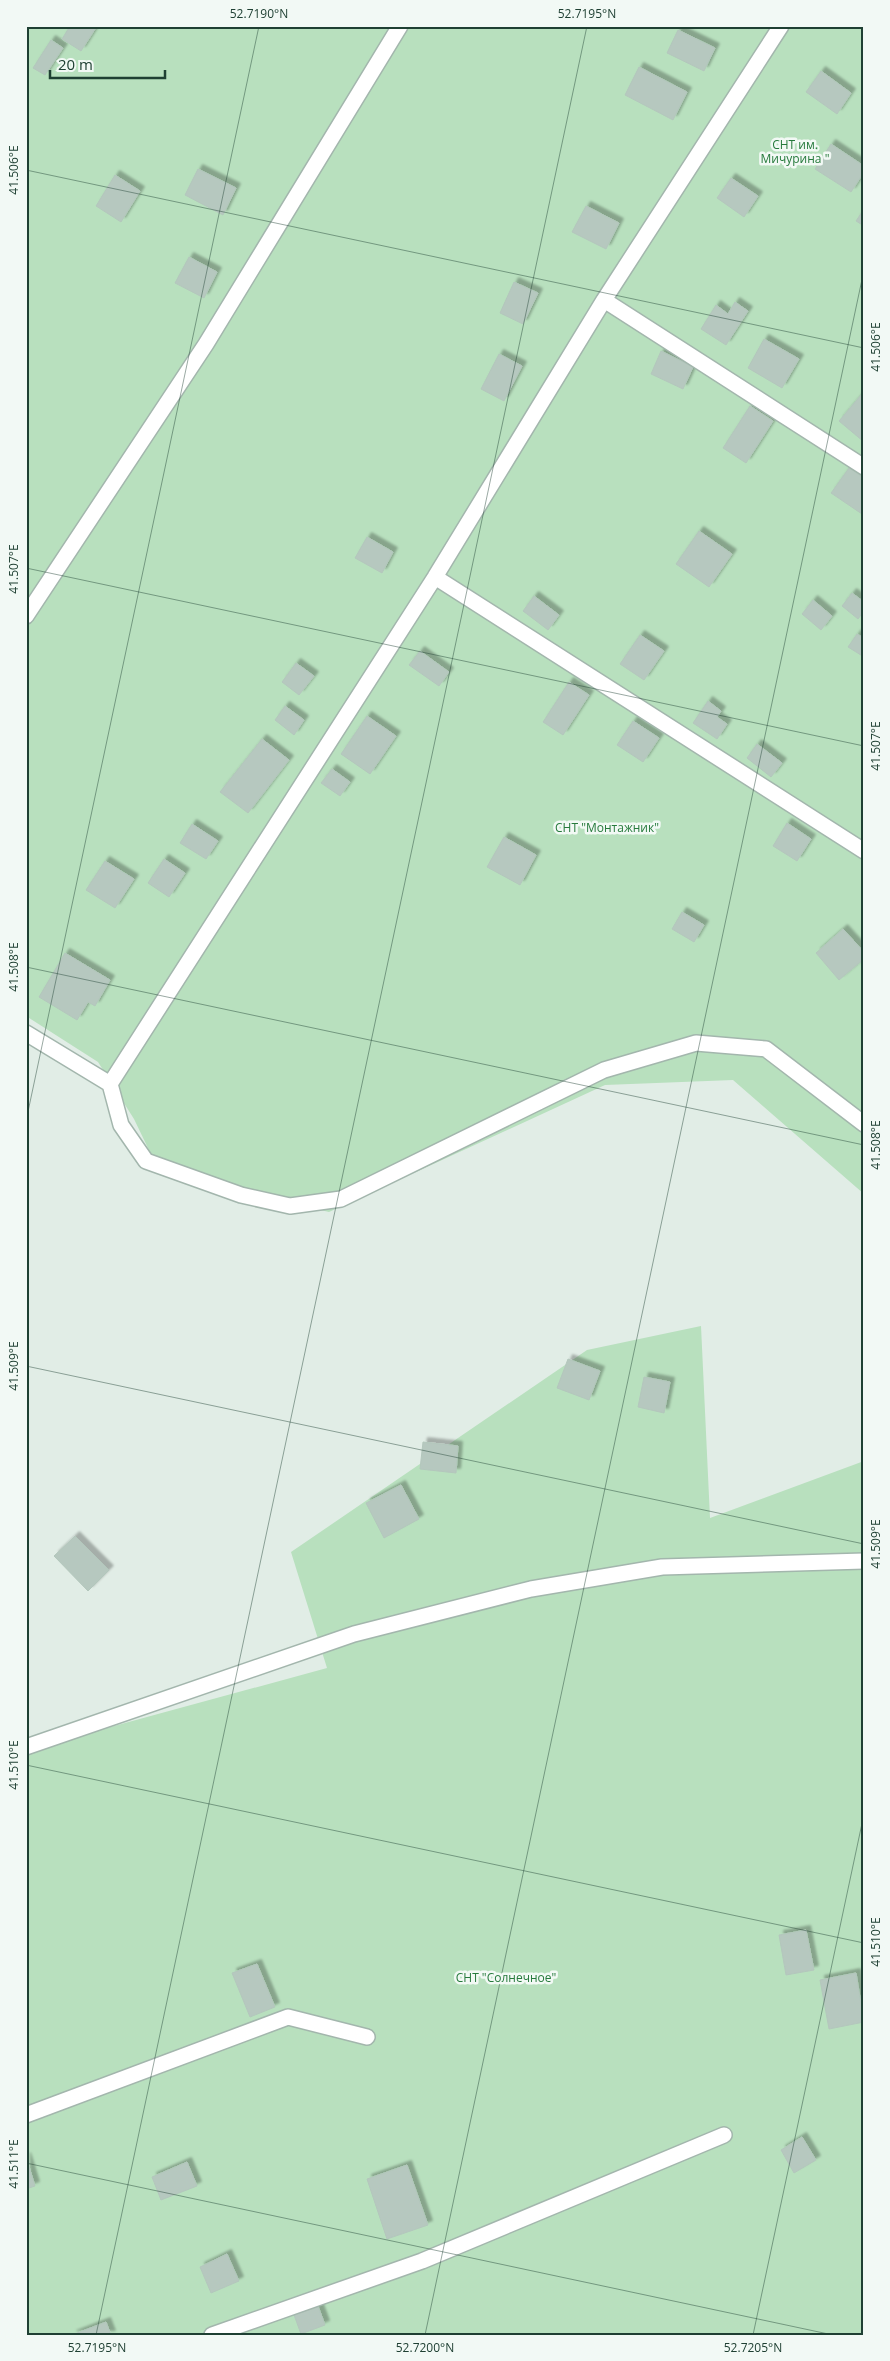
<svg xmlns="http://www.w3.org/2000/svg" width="890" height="2361" font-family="'Open Sans',sans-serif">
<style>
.green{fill:#b8e0be}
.building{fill:#b6c8bf;stroke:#b3c7bc;filter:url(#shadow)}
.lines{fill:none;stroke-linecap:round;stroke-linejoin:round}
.service-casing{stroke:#a3b6ad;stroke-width:18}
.minor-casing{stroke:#a3b6ad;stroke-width:18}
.service{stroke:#fff;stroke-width:15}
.minor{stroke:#fff;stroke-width:15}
.ticks{fill:none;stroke:#1f4033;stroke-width:1;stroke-opacity:0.45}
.labels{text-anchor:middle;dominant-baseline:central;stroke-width:5;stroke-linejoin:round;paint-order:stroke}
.park-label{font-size:12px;fill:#267a3c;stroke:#f2f9f5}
.neatline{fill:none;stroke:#1f4033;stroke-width:2}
.ticks-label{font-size:12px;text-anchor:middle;fill:#1f4033}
</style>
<defs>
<filter id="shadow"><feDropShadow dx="4.5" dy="-4.5" stdDeviation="1" flood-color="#0004"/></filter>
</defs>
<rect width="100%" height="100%" fill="#e1ede6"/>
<path class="green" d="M26,26H864V1194L733,1080L605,1085L329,1212L159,1171L134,1119L98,1062L26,1016Z
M701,1326L710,1518L864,1461V2335H26V1750L327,1668L291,1552L587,1350Z"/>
<path class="building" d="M70,26H97L81,51L62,39Z
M678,30L715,48L704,71L667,53Z
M51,40L63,48L45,75L33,68Z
M639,67L687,92L673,120L625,95Z
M821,71L851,93L837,114L806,92Z
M831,144L864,166V172L851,192L815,169Z
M198,169L236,188L223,215L185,195Z
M115,175L140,191L121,222L96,206Z
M731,178L758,196L744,217L717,198Z
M586,206L619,223L606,249L572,232Z
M864,209V226L856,221Z
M189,257L217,272L204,298L175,283Z
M514,282L538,293L523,324L500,313Z
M735,302L748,311L726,345L701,329L716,305L728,314Z
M764,339L799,359L782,388L748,368Z
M661,351L693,367L683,389L651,374Z
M499,354L522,366L504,401L481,389Z
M861,395L864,398V442L839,421Z
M750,406L773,421L746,463L723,448Z
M849,468L864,478V511L862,514L831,493Z
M699,531L732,554L709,587L676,564Z
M367,537L393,552L382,573L355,558Z
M852,593L864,602V611L858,619L842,606Z
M534,596L559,615L548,630L523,611Z
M813,600L832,616L821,630L802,614Z
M857,634L864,638V657L848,647Z
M640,635L664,651L644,680L620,664Z
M420,651L449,672L439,686L409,665Z
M296,663L314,676L299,695L282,682Z
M569,682L589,695L563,735L543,722Z
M708,701L721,711L717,717L727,724L717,739L693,723Z
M285,706L304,720L294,735L275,720Z
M367,716L396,736L370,774L341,754Z
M633,721L659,738L643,762L617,745Z
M262,739L289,760L248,813L220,792Z
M757,744L782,763L771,777L747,758Z
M332,769L350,782L340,796L321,783Z
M787,823L811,839L797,861L773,846Z
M192,824L218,841L206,859L180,843Z
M504,837L536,855L520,885L487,867Z
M164,859L185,873L169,897L148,883Z
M105,861L134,879L115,908L86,890Z
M682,912L704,925L694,942L672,929Z
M843,929L864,952V959L839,980L816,953Z
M65,953L110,980L95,1006L88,1002L77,1020L39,997Z
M568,1359L600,1371L589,1400L557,1388Z
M644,1377L670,1382L664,1413L638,1407Z
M423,1442L458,1446L456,1473L420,1469Z
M401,1485L419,1519L384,1538L366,1503Z
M75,1536L109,1570L88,1591L54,1556Z
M806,1930L814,1970L786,1975L779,1935Z
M257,1964L275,2007L250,2017L232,1973Z
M856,1973L864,2022L829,2029L820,1980Z
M802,2137L816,2160L794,2173L781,2150Z
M26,2157L35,2186L26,2189Z
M187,2162L197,2186L161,2200L152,2177Z
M407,2165L428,2225L387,2239L367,2179Z
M227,2254L239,2281L211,2293L200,2267Z
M318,2306L325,2325L301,2334L294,2315Z
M106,2322L111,2335H72Z"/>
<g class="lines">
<defs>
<path id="service" d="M604,300L864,467
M435,577L864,851
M26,616L206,344L400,26
M26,1033L110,1084L435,577L604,300L781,26
M110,1084L121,1125L146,1161L241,1195L290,1206L341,1199L604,1070L696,1043L766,1049L864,1124
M26,2115L288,2017L367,2037
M212,2335L422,2261L724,2135"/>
<path id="minor" d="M26,1747L354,1634L531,1589L662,1567L864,1561"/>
</defs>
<use href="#service" class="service-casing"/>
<use href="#minor" class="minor-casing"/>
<use href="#service" class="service"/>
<use href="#minor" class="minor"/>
</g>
<path class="ticks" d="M26,170L864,348M26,568L864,746M26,967L864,1145M26,1121L259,26M26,1366L864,1544M26,1765L864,1943M26,2163L833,2335M96,2335L587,26M425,2335L864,270M753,2335L864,1814"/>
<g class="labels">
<g class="park-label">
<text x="795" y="144">СНТ им.<tspan x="795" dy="14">Мичурина "</tspan></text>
<text x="607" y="827">СНТ "Монтажник"</text>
<text x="506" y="1977">СНТ "Солнечное"</text>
</g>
</g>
<rect width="890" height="2361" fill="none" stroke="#f2f9f5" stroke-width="55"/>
<path d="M50 70v8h115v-8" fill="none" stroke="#1f4033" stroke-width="2.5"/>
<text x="58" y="70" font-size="15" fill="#1f4033" stroke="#f2f9f5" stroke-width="4" paint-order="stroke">20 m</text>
<rect x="28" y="28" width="834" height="2306" class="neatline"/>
<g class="ticks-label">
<text x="259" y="18">52.7190°N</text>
<text x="587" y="18">52.7195°N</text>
<text transform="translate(14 170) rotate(-90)" y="4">41.506°E</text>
<text transform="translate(876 347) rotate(-90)" y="4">41.506°E</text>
<text transform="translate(14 569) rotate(-90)" y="4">41.507°E</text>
<text transform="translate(876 746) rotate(-90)" y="4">41.507°E</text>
<text transform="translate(14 967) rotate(-90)" y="4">41.508°E</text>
<text transform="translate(876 1145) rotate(-90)" y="4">41.508°E</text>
<text transform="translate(14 1366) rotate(-90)" y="4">41.509°E</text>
<text transform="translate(876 1544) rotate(-90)" y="4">41.509°E</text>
<text transform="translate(14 1765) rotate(-90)" y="4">41.510°E</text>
<text transform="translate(876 1942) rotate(-90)" y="4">41.510°E</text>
<text transform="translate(14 2164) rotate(-90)" y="4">41.511°E</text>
<text x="97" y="2352">52.7195°N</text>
<text x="425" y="2352">52.7200°N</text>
<text x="753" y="2352">52.7205°N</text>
</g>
</svg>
